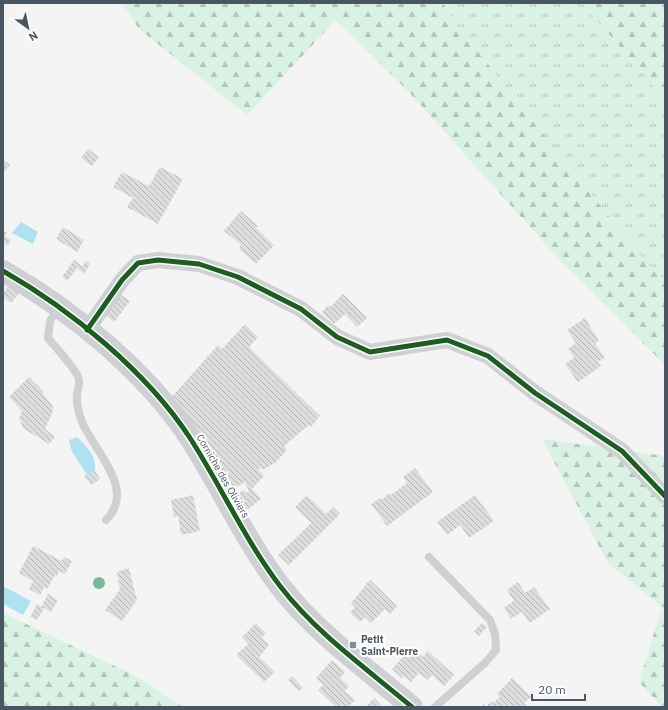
<svg xmlns="http://www.w3.org/2000/svg" width="668" height="710" font-family="'IBM Plex Sans',sans-serif">
<style>
.grass{fill:url(#grass-tufts)}
.forest{fill:url(#forest-firs)}
.water{fill:#aee2f0}
.building{fill:url(#building-back-hatch)}
.lines{fill:none;stroke-linecap:round;stroke-linejoin:round}
.lane{stroke:#ced0d2;stroke-width:8}
.street{stroke:#ced0d2;stroke-width:16}
.secondary{stroke:#ced0d4;stroke-width:22}
.cycleway-casing{stroke:#fff;stroke-width:8}
.cycleway{stroke:#1b5e20;stroke-width:5}
.tree{fill:#7ab899}
.poi-dot{fill:#868d94;stroke:#fff;stroke-width:1.5}
.labels{text-anchor:middle;dominant-baseline:central;stroke-width:4;stroke-linejoin:round;paint-order:stroke}
.street-label{font-size:10px;fill:#4a5661;stroke:#fff}
.poi-label{font-size:10px;font-weight:bold;fill:#4a5661;stroke:#fff;text-anchor:start}
</style>
<defs>
<pattern id="grass-tufts" width="24" height="20" patternUnits="userSpaceOnUse"><rect width="24" height="20" fill="#d9f2e3"/><path d="M3 7l-1-3M5 7V3M7 7l1-3M15 17l-1-3M17 17v-4M19 17l1-3" fill="none" stroke="#b2c7bb"/></pattern>
<pattern id="forest-firs" width="22" height="20" patternUnits="userSpaceOnUse"><rect width="22" height="20" fill="#d9f2e3"/><path d="M5 1l3.5 6h-7zM16 11l3.5 6h-7z" fill="#b2c7bb"/></pattern>
<pattern id="building-back-hatch" width="6" height="6" patternUnits="userSpaceOnUse"><rect width="6" height="6" fill="#ddddde"/><path d="M-1 5l2 2M0 0l6 6M5-1l2 2" fill="none" stroke="#b5b6b7"/></pattern>
</defs>
<rect width="100%" height="100%" fill="#f4f4f4"/>
<path class="grass" d="M443,3H582L665,99V283L631,244L457,25Z"/>
<path class="forest" d="M122,3H443L457,25L631,244L665,283V365L557,257L408,91L336,20L247,115L139,29Z
M582,3H665V99Z
M542,439L665,456V610L662,609L665,613V707H662L639,682L662,607L608,563Z
M3,613L136,676L183,707H3Z"/>
<path class="water" d="M21,222L38,232L33,244L12,233Z
M77,437C87,447 97,456 95,471L87,475L72,452L69,440Z
M3,586L31,601L23,615L3,604Z"/>
<path class="building" d="M88,149L99,157L92,166L81,158Z
M3,160L10,165L3,173Z
M160,167L183,179L158,224L127,207L133,198L113,187L122,172L149,186Z
M241,211L258,226L256,228L274,245L256,264L239,249L241,245L224,231Z
M63,227L84,240L77,252L56,239Z
M3,230L7,233L5,236L11,240L7,246L3,243Z
M74,260L82,266L86,261L90,264L84,274L77,268L67,281L62,277Z
M9,286L19,293L11,303L3,297V293Z
M120,294L130,301L114,322L105,315Z
M343,294L367,318L357,327L345,314L334,324L322,312L328,305L330,307Z
M585,318L599,341L595,343L605,358L598,362L601,366L578,382L565,364L574,358L568,349L576,343L567,330Z
M245,324L258,337L249,347L320,416L311,427L309,425L284,446L287,450L275,463L262,470L261,468L258,469L264,476L252,489L261,499L246,511L235,497L243,490L247,493L249,491L245,482L231,490L170,399L218,345L222,349Z
M29,377L44,392L42,393L53,406V411L45,429L55,437L49,444L24,429L19,419L22,411L9,397Z
M415,468L433,492L387,526L371,504L380,498L382,499L390,493L391,495L407,483L403,477Z
M95,471L100,479L91,485L84,476Z
M193,495L200,531L181,535L178,516L174,517L171,500Z
M307,495L326,514L333,507L340,514L289,565L278,555L311,523L295,507Z
M475,495L494,521L469,538L460,525L447,535L437,522Z
M33,546L62,561L64,557L72,561L65,574L59,571L57,577L55,575L47,589L44,587L40,595L29,589L33,581L19,573Z
M129,568L137,600L122,621L105,610L120,589L117,572Z
M370,580L397,606L390,614L385,609L371,623L365,617L360,622L350,613L355,607L351,603Z
M518,582L525,593L534,587L550,609L530,623L522,612L511,619L504,608L514,601L507,590Z
M48,594L58,600L51,612L44,608L37,620L30,617L37,604L41,607Z
M256,623L266,633L262,637L269,645L259,657L275,672L264,682L236,655L248,644L242,637Z
M482,623L487,627L479,636L474,631Z
M412,647L423,657L428,651L454,675L444,686L432,675L428,680L419,673L411,682L404,676L402,678L392,669Z
M332,660L345,672L340,678L349,686L345,691L355,700L348,707H336L318,690L323,685L316,678Z
M292,676L303,688L299,691L288,680Z
M512,678L531,697L524,703L526,705L524,707H481L484,704L486,707L491,701L493,703L500,697L497,694Z
M374,698L381,705L379,707H366Z"/>
<g class="lines">
<path class="lane" d="M58,308L50,321L48,338C55,347 78,371 79,380C80,385 77,390 77,395C76,405 79,413 82,422C94,451 137,489 106,520
M429,557L490,620L495,634L496,650L485,663L435,707"/>
<path class="street" d="M87,330L122,280L138,263L158,260L199,264L238,277L301,309L337,337L370,352L447,340L488,356L535,393L622,451L665,496"/>
<path class="secondary" d="M3,271C70,309 147,372 190,438C221,486 245,540 280,586C316,633 367,669 412,707"/>
<defs>
<path id="cycleway" d="M3,271C70,309 147,372 190,438C221,486 245,540 280,586C316,633 367,669 412,707
M87,330L122,280L138,263L158,260L199,264L238,277L301,309L337,337L370,352L447,340L488,356L535,393L622,451L665,496"/>
</defs>
<use href="#cycleway" class="cycleway-casing"/>
<use href="#cycleway" class="cycleway"/>
</g>
<circle class="tree" cx="99" cy="583" r="6"/>
<rect class="poi-dot" x="349" y="641" width="8" height="8" rx="2"/>
<g class="labels">
<g class="street-label">
<text transform="translate(223 476) rotate(60)">Corniche des Oliviers</text>
</g>
<g class="poi-label">
<text x="361" y="639">Petit<tspan x="361" dy="12">Saint-Pierre</tspan></text>
</g>
</g>
<rect width="668" height="710" fill="none" stroke="#4a5661" stroke-width="8"/>
<g transform="translate(28 28) rotate(147)" stroke="#ffffff" stroke-width="3" paint-order="stroke">
<path d="M0-3L7 15L0 10L-7 15Z" fill="#4a5661"/>
<text y="-6" font-size="11" font-weight="bold" text-anchor="middle" fill="#4a5661">N</text>
</g>
<path d="M532 694v6h53v-6" fill="none" stroke="#4a5661" stroke-width="2"/>
<text x="538" y="694" font-size="12" fill="#4a5661" stroke="#ffffff" stroke-width="3" paint-order="stroke">20 m</text>
</svg>
